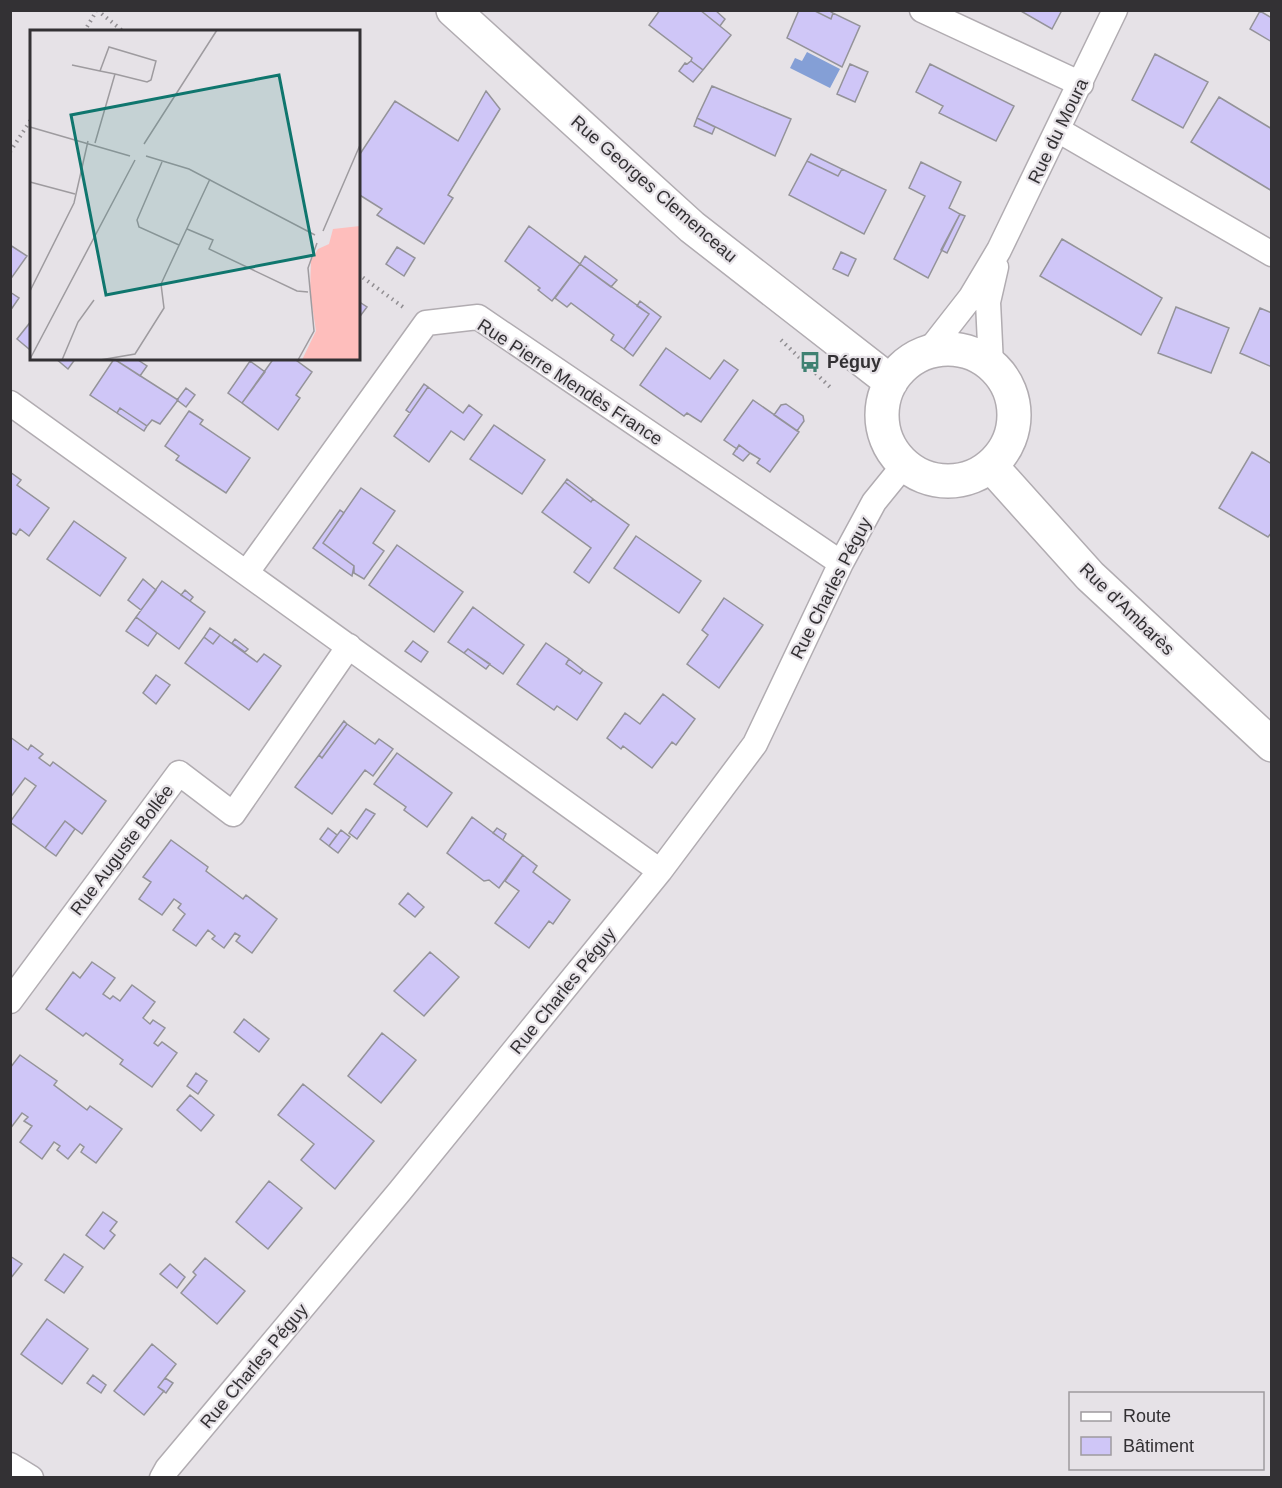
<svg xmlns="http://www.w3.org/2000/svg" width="1282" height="1488" font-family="Arial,sans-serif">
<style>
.water{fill:#849fd6}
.building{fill:#cfc6f7;stroke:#949399;stroke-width:1.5}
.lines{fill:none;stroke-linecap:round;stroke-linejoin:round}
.street-casing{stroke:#b1acb1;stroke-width:27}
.secondary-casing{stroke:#b1acb1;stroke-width:36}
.path{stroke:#918e92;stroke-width:4;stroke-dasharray:1.5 4.5;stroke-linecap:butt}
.street{stroke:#fff;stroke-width:24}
.secondary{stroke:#fff;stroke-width:33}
.labels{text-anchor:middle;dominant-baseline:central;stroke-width:4.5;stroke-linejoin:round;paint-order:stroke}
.street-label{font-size:18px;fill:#333134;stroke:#e6e2e7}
.poi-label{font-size:18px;font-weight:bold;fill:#333134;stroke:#e6e2e7;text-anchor:start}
.inset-road{fill:none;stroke:#9e9b9f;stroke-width:1.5}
.view{fill:#0f766e;fill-opacity:0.15;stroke:#0f766e;stroke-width:3}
.inset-edge{fill:none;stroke:#333134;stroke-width:3}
</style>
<rect width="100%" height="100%" fill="#e6e2e7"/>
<path class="water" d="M807,52L840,69L830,88L790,68L795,58L802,61Z"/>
<path class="building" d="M660,10H700L731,35L703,70L691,61L692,58L649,25Z
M700,10H715L725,19L720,26Z
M799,10H813L831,19L833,13L860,26L842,67L787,38Z
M813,10H828L833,13L831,19Z
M1019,10H1062L1052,29Z
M1260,11L1272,18V42L1250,29Z
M1155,54L1208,82L1183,128L1132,100Z
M691,61L703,70L693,82L679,71L685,63L687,64Z
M850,64L868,72L855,102L837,94Z
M930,64L1014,106L996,141L939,113L943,106L916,92Z
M712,86L791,119L775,156L697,118Z
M486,91L500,109L448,195L453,198L424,244L377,215L382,209L358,194V157L395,101L458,141Z
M1219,97L1272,129V191L1191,142Z
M697,118L715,127L712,134L694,126Z
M811,154L842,169L838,176L807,161Z
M807,161L838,176L842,169L886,190L864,234L789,195Z
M921,162L961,182L949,208L960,214L928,278L894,259L925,196L909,188Z
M960,214L965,216L947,253L941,250Z
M529,226L580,264L552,301L538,290L540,288L505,261Z
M1062,239L1162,298L1141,335L1040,276Z
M10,245L27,256L10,280Z
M397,247L415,258L404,276L386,264Z
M841,252L856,259L848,276L833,269Z
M585,256L617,280L611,287L580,264Z
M580,264L649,314L624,349L611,340L614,335L571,303L567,307L555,298Z
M10,292L19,298L10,311Z
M358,301L367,307L358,319Z
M640,301L661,317L633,356L624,349L649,314L637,306Z
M1176,307L1229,328L1211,373L1158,353Z
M1260,308L1272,313V367L1240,353Z
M32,320V346L29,349L17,339Z
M666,348L710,379L724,360L738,370L701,422L687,413L684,416L640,385Z
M55,358H76L68,369Z
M135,358L147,366L140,376L114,359Z
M274,358H293L312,372L296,395L300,398L278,430L242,403Z
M114,359L178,400L160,424L152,420L147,426L120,408L117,413L90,395Z
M250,361L265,372L242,403L228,393Z
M424,384L428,387L410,413L406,410Z
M428,387L463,413L469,405L482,415L464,440L451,431L429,462L394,436Z
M186,388L195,395L186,407L177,400Z
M753,400L799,432L770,472L757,463L760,459L750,453L739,445L737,449L724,440Z
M786,404L803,416L804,421L797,431L774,415L781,405Z
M120,408L147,426L144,431L117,413Z
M189,411L203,420L200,424L250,458L226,493L176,460L179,456L165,446Z
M494,425L545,460L522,494L470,459Z
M739,445L750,453L743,461L733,454Z
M1252,452L1272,464V532L1268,537L1219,508Z
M10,472L21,480L17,485L49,508L29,536L20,529L16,535L10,532Z
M567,479L593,499L591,502L565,482Z
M565,482L591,502L593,499L629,525L589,583L574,572L591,548L542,512Z
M361,488L395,511L373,543L384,551L364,579L354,573V566L323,543Z
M340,510L344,513L323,543L354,566L352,576L313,548Z
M74,521L126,558L100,596L47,559Z
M636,536L701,581L679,613L614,568Z
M397,545L463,592L434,632L369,585Z
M143,579L156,590L141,610L128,600Z
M162,581L205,612L179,649L136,617Z
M185,590L193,597L190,601L181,595Z
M724,598L763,625L719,688L687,664L708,635L702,630Z
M473,607L524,645L503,674L468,649L464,653L448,642Z
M136,617L157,633L148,646L126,631Z
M210,628L220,635L213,644L204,637Z
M220,635L257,662L264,654L281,666L249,710L185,663L204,637L213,644Z
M235,639L248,649L245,652L232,643Z
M413,641L428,652L421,662L405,651Z
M546,643L569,659L566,664L580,674L583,670L602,683L577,720L557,706L554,710L517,684Z
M468,649L490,664L486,669L464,653Z
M569,659L583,670L580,674L566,664Z
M156,675L170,685L156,704L143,693Z
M663,694L695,719L676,745L672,742L652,768L623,746L621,749L607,738L625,713L640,724Z
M344,721L347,724L322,758L319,755Z
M347,724L375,744L379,739L393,749L373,776L365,770L332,814L295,787L319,755L322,758Z
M10,737L28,750L31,745L43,754L39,758L50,766L53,762L106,801L82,834L65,821L45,848L10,822L36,786L25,778L10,798Z
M397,753L452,793L427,827L404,810L406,807L374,784Z
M366,809L375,814L357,839L349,833Z
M472,817L523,855L499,888L489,880L484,881L447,853Z
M65,821L75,829L56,856L45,848Z
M328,828L337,835L329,846L320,839Z
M497,828L506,834L503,840L493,833Z
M341,830L350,837L338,853L329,846Z
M171,840L208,867L206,871L243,899L246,895L277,919L252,953L236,941L240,936L235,933L224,948L212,939L215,936L208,930L196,946L173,930L185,914L178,908L181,904L174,899L162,915L139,899L151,882L143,877Z
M523,855L537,866L533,872L570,900L553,924L549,921L529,948L495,923L519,891L505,881Z
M408,893L424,907L415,917L399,904Z
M430,952L459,977L424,1016L394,991Z
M92,962L115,978L103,994L110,999L113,996L120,1001L132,985L155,1002L143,1018L150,1024L153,1020L165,1028L154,1043L158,1046L162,1042L177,1053L152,1087L120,1064L123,1060L86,1033L83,1036L46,1009L73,972L80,978Z
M244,1019L269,1039L259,1052L234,1032Z
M382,1033L416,1060L381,1103L348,1076Z
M20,1055L57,1081L54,1085L87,1110L90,1106L122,1129L96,1163L81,1152L84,1147L80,1144L68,1159L57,1150L60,1146L54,1142L42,1159L20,1142L32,1126L24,1121L28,1117L22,1113L10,1129V1068Z
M196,1073L207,1081L198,1094L187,1086Z
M303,1084L374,1141L335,1189L301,1160L314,1144L278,1115Z
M190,1095L214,1115L201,1131L177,1110Z
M269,1181L302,1208L268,1249L236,1222Z
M103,1212L117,1222L110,1231L115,1235L104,1249L86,1235Z
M64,1254L83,1267L64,1293L45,1280Z
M10,1256L22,1264L10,1279Z
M205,1258L245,1291L217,1324L181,1293L196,1275L193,1272Z
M170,1264L185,1277L177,1288L160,1274Z
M47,1319L88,1349L62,1384L21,1354Z
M152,1344L176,1364L158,1387L164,1391L144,1415L114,1391Z
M93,1375L106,1385L101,1393L87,1383Z
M165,1378L173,1383L166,1393L158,1387Z"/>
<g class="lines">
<defs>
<path id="street" d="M922,10L1081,84
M1058,130L1272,254
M928,352L971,297L999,250L1115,10
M991,365L988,302L996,267
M10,403L660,871
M247,572L426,323L478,317L841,563
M10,1001L179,773L233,814L349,646
M10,1465L31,1478
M162,1478L167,1469L400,1191L660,871L755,744L841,563L874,502L904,465"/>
<path id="secondary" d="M453,10L692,227L891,382
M882 415a66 66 0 1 1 132 0a66 66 0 1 1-132 0Z
M991,466L1090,576L1272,745"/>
</defs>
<use href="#street" class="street-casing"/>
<use href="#secondary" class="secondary-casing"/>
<path class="path" d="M97,10L124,32
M84,32L97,10
M10,152L32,118
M358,274L403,307
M781,340L831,388"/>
<use href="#street" class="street"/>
<use href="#secondary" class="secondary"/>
</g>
<defs>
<symbol id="bus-bare" viewBox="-9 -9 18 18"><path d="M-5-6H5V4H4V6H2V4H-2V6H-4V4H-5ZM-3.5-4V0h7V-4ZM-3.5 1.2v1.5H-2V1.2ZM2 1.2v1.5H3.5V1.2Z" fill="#3f8172" stroke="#e6e2e7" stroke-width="2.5" paint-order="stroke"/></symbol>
</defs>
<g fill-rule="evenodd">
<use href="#bus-bare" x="795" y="347" width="30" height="30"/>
</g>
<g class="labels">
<g class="street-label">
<text transform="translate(1058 131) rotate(-64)">Rue du Moura</text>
<text transform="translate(654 189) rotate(41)">Rue Georges Clemenceau</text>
<text transform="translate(570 382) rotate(33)">Rue Pierre Mendès France</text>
<text transform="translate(831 588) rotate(-63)">Rue Charles Péguy</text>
<text transform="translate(1127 609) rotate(44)">Rue d'Ambarès</text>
<text transform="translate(122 850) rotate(-53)">Rue Auguste Bollée</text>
<text transform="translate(563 991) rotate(-51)">Rue Charles Péguy</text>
<text transform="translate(254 1366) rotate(-50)">Rue Charles Péguy</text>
</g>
<g class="poi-label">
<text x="827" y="362">Péguy</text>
</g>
</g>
<g transform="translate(30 30)">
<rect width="330" height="330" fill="#e6e2e7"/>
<path d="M330,196V330H272L286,301L280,262L281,230L288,219L299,214L303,199Z" fill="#febebc"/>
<path class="inset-road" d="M42,35L70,41L85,44L117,52L121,50L126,31L79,17L70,41M0,97L100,126M65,113L85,44M114,114L187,0M116,126L159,139L285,205M132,132L107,190L109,197L149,215M0,152L45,164M157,199L183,210L179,219L267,261L278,262M293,201L330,115M0,261L44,173L58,111M0,329L105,130M32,330L48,292L64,270M70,330L105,324L134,278L131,254L180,149M268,330L284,301L278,238L287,213"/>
<path class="view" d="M249,45L284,225L76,265L41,85Z"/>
<rect width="330" height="330" class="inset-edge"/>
</g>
<rect width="1282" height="1488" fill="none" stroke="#333134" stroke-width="24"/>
<rect x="1069" y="1392" width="195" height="78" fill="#e6e2e7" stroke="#9e9b9f" stroke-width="1.5"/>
<rect x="1081" y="1412" width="30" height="9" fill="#ffffff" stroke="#9e9b9f" stroke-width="1.5"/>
<text x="1123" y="1422" font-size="18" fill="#333134">Route</text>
<rect x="1081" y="1437" width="30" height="18" fill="#cfc6f7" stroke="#9e9b9f" stroke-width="1.5"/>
<text x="1123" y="1452" font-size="18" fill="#333134">Bâtiment</text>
</svg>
